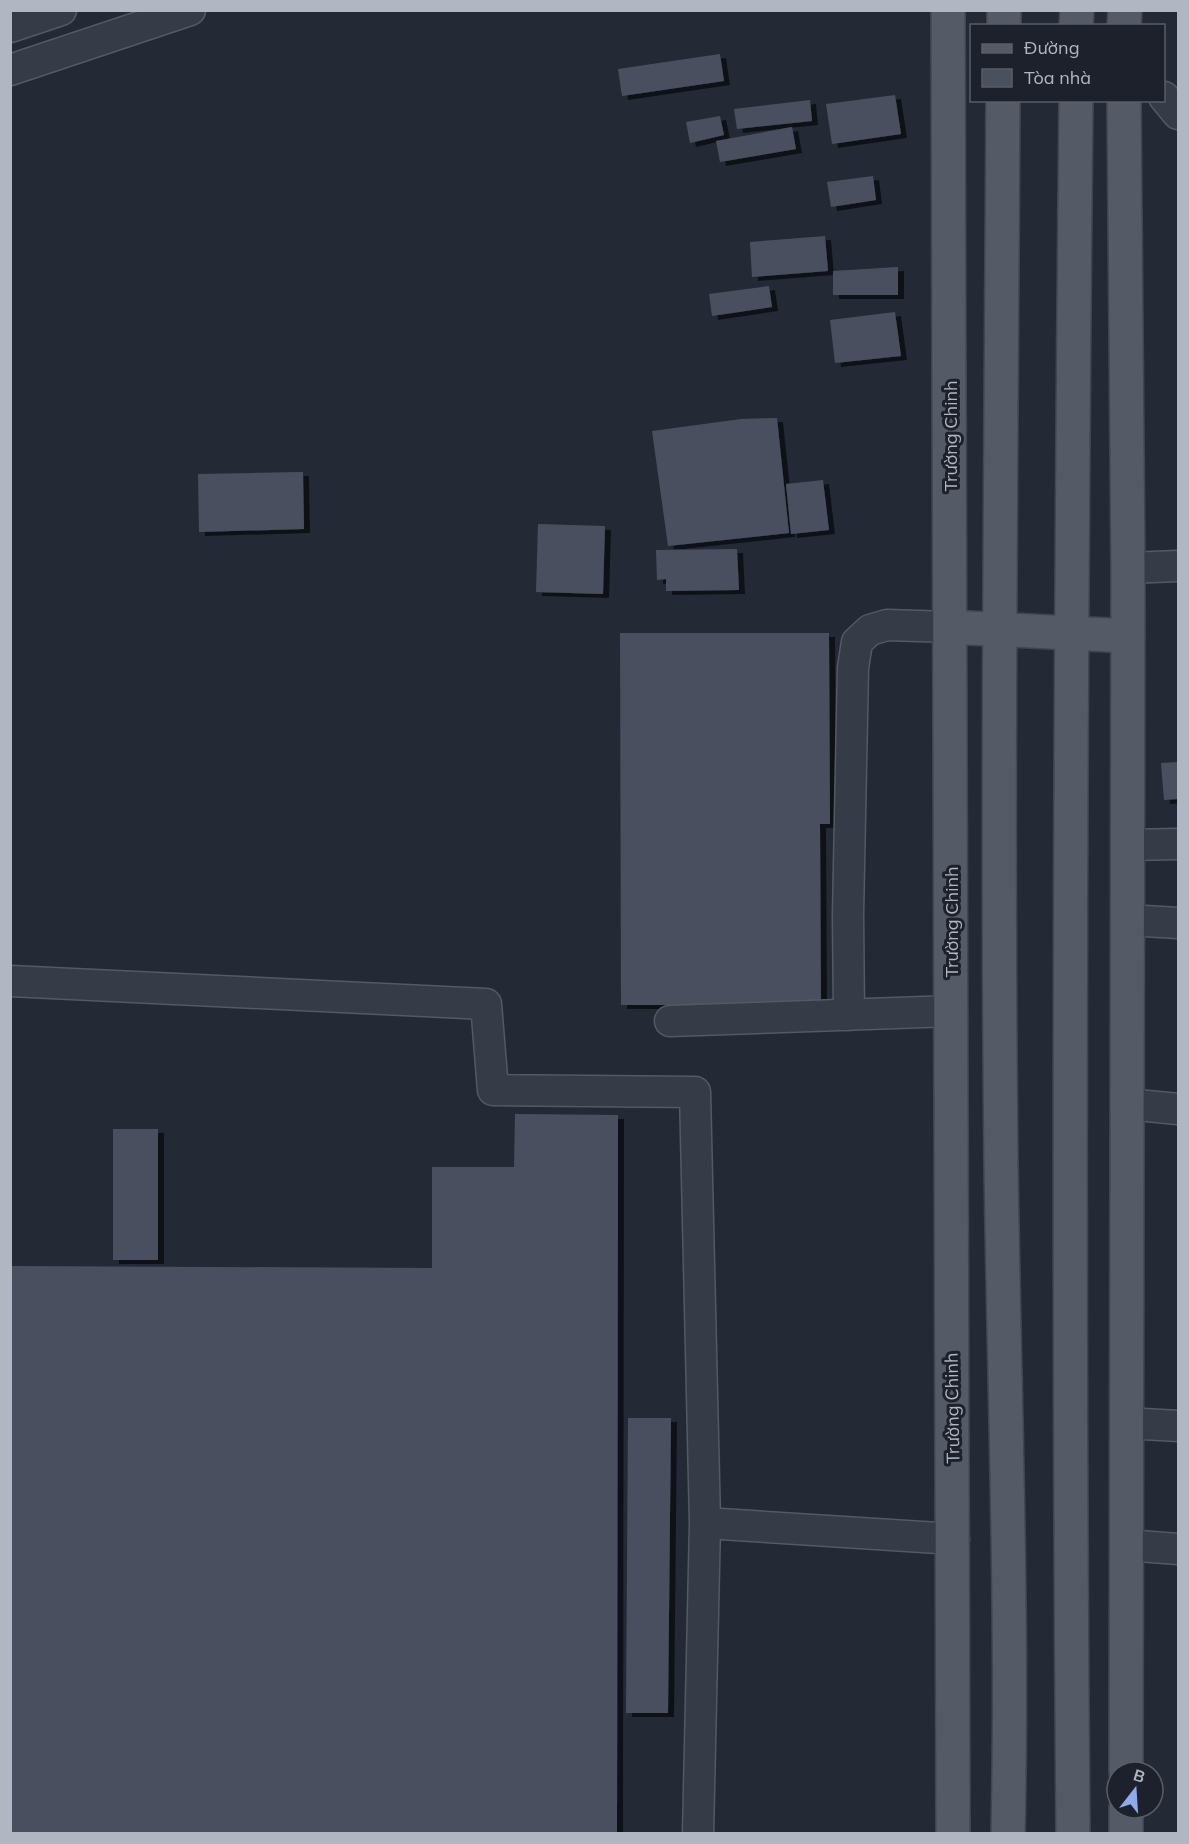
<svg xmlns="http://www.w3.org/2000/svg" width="1189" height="1844" font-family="Mulish,sans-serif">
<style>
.building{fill:#49505e;filter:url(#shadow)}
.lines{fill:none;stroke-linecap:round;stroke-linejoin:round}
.minor-casing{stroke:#545964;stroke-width:33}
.major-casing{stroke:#404550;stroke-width:36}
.minor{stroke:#363c47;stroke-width:30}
.major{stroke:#545b67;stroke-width:33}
.labels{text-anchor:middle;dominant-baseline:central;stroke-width:6;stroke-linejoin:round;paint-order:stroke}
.street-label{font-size:18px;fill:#b1b6c3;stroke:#1c212b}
</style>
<defs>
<filter id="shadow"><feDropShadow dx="6" dy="4" stdDeviation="0" flood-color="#0009"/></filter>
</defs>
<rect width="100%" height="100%" fill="#232a36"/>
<path class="building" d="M720,54L724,81L622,96L618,69Z
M895,95L901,134L832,144L826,104Z
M810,100L812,121L737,129L734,109Z
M720,116L724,135L690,143L686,122Z
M792,127L796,149L720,162L716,141Z
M873,176L876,200L831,207L827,182Z
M825,236L828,271L752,277L750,242Z
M898,267V295H833V271Z
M769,286L772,307L712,316L709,294Z
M895,312L901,356L835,363L830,320Z
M777,418L789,533L668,546L652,431L741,419Z
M303,472L304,529L199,532L198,474Z
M823,480L829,530L791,534L786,484Z
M538,524L605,526L603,594L536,592Z
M737,549L739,590L666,591V579L657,580L656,550Z
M620,633H829L830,824H820L821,1005H621Z
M1178,762V799L1164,800L1161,763Z
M515,1114L618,1115L617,1834H10V1266L432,1268V1167H514Z
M113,1129H158V1260H113Z
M628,1418H671L668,1713H626Z"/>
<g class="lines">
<defs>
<path id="minor" d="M10,27L61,10
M10,70L190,10
M1164,97L1178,114
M1128,568L1178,566
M1127,845L1178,844
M1127,920L1178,923
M10,981L486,1004L493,1090L695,1092L705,1523L954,1539
M849,1015L848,915L853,668L857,642L870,630L887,625L950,627
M670,1021L952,1011
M1127,1104L1178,1109
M1126,1423L1178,1426
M1126,1545L1178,1549
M698,1834L705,1523"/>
<path id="major" d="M948,10L953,1834
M1004,26V10
M1076,26L1077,10
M1124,26L1125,10
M1003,100C1001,455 997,809 1001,1163C1004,1386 1013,1610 1008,1834
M1124,100L1128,568L1126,1772
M950,627L1128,636
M1073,1834C1068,1256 1070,678 1076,100
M1126,1834V1808"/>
</defs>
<use href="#minor" class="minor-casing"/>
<use href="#major" class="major-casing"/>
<use href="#minor" class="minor"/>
<use href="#major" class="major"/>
</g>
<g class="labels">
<g class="street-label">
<text transform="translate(950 436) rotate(-90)">Trường Chinh</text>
<text transform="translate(951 922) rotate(-90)">Trường Chinh</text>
<text transform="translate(952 1408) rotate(-91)">Trường Chinh</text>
</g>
</g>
<rect width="1189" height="1844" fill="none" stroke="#b1b6c3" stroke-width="24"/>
<rect x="970" y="24" width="195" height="78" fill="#1c212b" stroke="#585d68" stroke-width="1.5"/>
<rect x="982" y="44" width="30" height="9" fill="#545b67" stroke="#585d68" stroke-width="1.5"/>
<text x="1024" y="54" font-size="18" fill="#b1b6c3">Đường</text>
<rect x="982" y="69" width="30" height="18" fill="#49505e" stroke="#585d68" stroke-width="1.5"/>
<text x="1024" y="84" font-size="18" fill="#b1b6c3">Tòa nhà</text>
<g transform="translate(1135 1790) rotate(17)"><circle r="28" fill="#1c212b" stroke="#585d68" stroke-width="1.5"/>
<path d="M0-4.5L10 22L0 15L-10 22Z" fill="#8eaaeb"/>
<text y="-9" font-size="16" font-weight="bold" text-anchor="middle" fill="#b1b6c3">B</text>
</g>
</svg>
